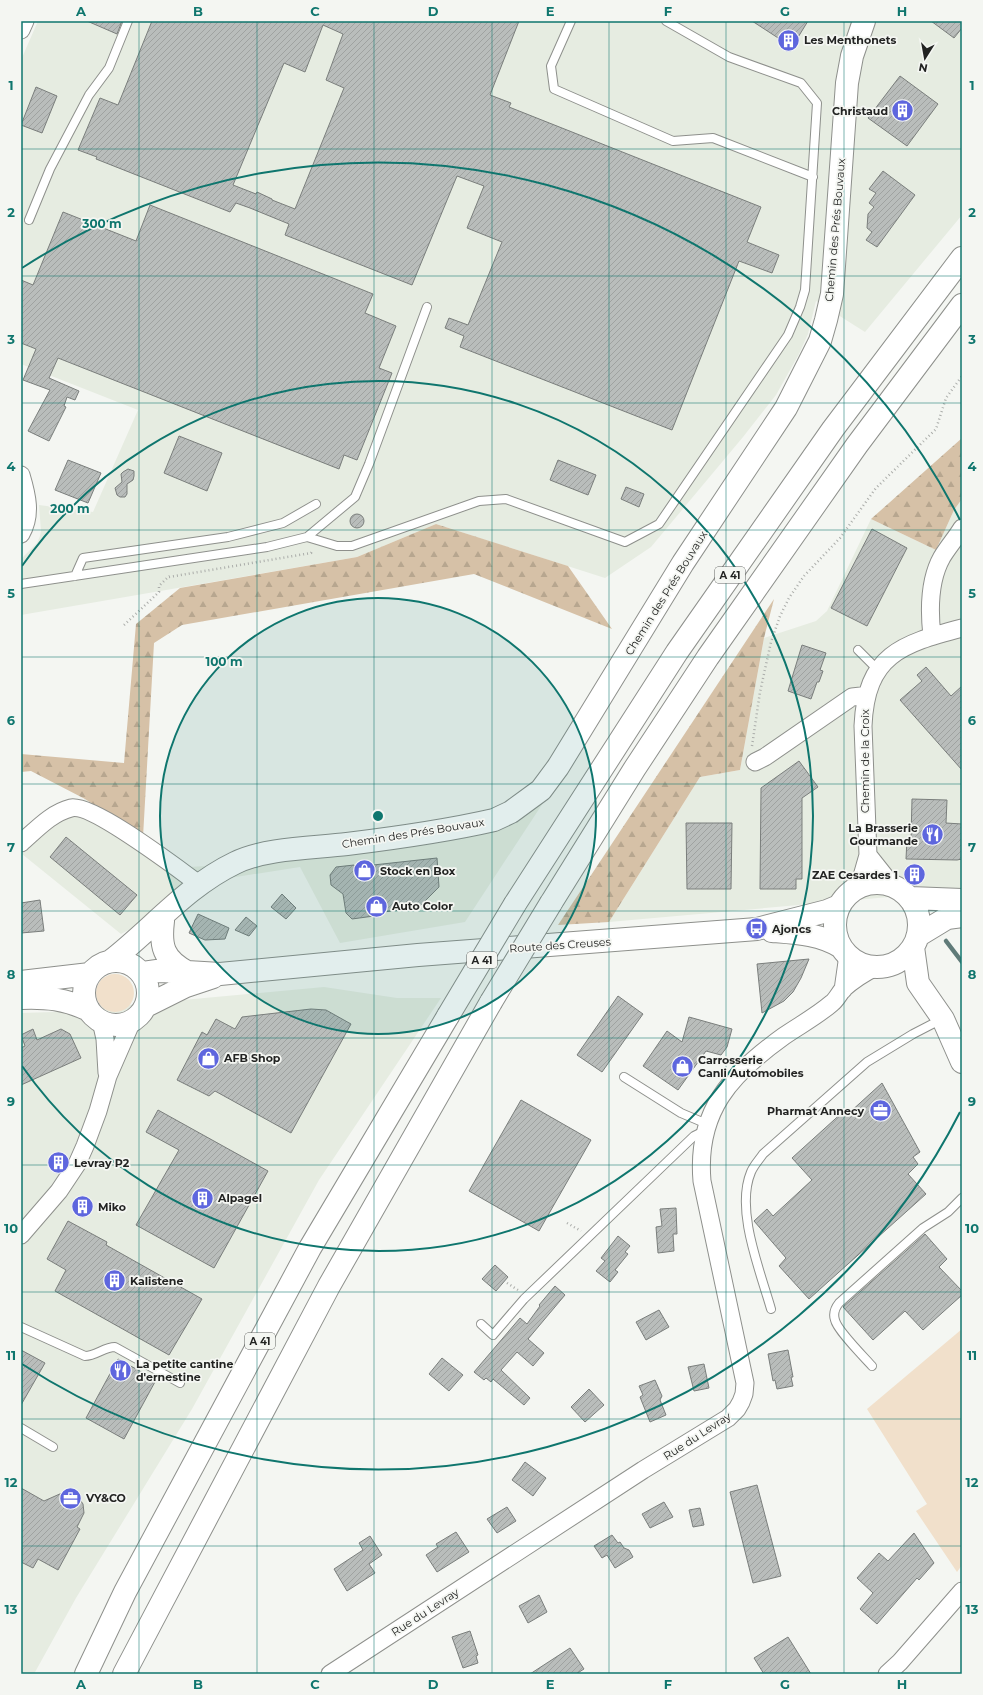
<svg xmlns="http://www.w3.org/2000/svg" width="983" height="1695" font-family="Montserrat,sans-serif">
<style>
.built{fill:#e6ece1}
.green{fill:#f1e0cb}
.forest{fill:url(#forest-firs)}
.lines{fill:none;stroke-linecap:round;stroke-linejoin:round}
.stream{stroke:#607b79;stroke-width:4.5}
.building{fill:url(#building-hatch);stroke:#7a7e7c;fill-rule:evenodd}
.lane-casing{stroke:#8e908c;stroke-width:10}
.street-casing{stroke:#8e908c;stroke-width:19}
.secondary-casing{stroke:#8e908c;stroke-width:24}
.highway-casing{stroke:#8e908c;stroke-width:24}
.path{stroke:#abadaa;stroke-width:2.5;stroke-dasharray:1 3;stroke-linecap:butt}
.lane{stroke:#fff;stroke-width:8}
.street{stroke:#fff;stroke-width:17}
.secondary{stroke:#fff;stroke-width:22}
.highway{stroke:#fff;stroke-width:22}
.highway-bridge-casing{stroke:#8e908c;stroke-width:24;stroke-linecap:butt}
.highway-bridge{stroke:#fff;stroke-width:22}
.grid{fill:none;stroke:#0f766e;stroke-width:1;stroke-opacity:0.55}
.ring{fill:none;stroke:#0f766e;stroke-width:2}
.labels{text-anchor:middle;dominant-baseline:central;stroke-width:3.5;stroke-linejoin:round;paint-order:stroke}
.shield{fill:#f4f6f2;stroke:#616260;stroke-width:1}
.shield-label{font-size:10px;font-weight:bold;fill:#222322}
.poi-label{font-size:11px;font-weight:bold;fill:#222322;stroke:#f4f6f2;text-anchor:start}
.street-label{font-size:11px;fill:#222322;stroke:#f4f6f2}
.centre{fill:#0f766e;stroke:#f4f6f2;stroke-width:2}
.ring-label{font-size:12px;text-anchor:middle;font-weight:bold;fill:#0f766e;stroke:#f4f6f2;stroke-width:3.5;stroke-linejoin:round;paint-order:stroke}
.neatline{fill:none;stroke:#0f766e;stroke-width:1.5}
.grid-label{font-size:13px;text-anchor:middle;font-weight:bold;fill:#0f766e}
</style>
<defs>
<pattern id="forest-firs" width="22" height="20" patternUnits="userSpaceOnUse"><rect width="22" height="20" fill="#d6c1a7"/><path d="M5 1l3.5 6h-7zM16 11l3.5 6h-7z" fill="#b7a68f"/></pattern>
<pattern id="building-hatch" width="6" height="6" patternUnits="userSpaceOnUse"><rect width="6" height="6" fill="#b9bdbb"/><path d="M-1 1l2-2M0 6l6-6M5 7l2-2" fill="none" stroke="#9fa2a0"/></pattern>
</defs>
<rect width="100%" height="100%" fill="#f4f6f2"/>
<path class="built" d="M38,21H962V215L865,332L816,301L808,334L799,354L776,395L743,437L651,547L605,578L436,524L357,557L21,615V559L37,543L40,536L41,531L39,505L93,512L138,410L21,364V60Z
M962,499V931L923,894L609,922L700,777L740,770L764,638L816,621L827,611L871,519L936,550L954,510Z
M85,799L188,867L246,864L481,835L543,803L465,922L340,943L300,867L223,879L121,934L22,854Z
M324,987L397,998H441L319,1180L192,1409L76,1598L34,1674H21V1013L53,1012Z"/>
<path class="green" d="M96 993a19 19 0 1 1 38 0a19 19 0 1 1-38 0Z
M962,1329V1565L957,1572L916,1511L927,1504L867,1409Z"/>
<path class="forest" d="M962,438V499L954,510L936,550L871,519Z
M436,524L568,566L612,629L474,574L182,625L154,643L143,837L85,799L31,771L21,772V754L124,763L136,624L180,588L357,557Z
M774,599L764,638L740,770L700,777L609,922L558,925Z"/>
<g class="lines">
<path class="stream" d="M946,941L962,962"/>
</g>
<path class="building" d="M87,21H122L117,34Z
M152,21H519L490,95L511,103L509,107L761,207L747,242L779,255L772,273L739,261L672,430L460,347L464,336L445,328L449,318L468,325L502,242L467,228L484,186L457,176L412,285L285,235L289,224L250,208L236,203L230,212L96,159L97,157L78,150L100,98L118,105ZM323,25L343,34L326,80L344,88L295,209L272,200V199L257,192L256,194L233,185L284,63L305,72Z
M752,21H808L792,47Z
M931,21H962V28L954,38Z
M900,76L938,104L907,146L868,118Z
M36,87L57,96L42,133L21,125Z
M883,171L915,195L877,247L866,240L872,232L867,228L868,214L874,207L869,203L876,193L869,189Z
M150,205L373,294L365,313L396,326L379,368L392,373L357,460L344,455L339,469L58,358L49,378L79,391L75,400L67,397L64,406L66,407L49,441L28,431L50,390L23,380L36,349L21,343V280L33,285L63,212L136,241Z
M179,436L222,453L207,491L164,473Z
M68,460L101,473L88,503L55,490Z
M558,460L596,475L588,495L550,480Z
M128,469L134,471V476L133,480L127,484V494L125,497H120L117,495L115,488L122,482L121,474L123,472Z
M626,487L644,494L639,507L621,499Z
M350 521a7 7 0 1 1 14 0a7 7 0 1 1-14 0Z
M872,529L907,548L867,626L831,608Z
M802,645L826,653L820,670L823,671L819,682H817L811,699L788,691Z
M926,667L951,696L962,686V770L900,700L922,681L917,675Z
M799,761L818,787L802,798V879H796V889H760L761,788Z
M912,799L947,800L946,823L962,824V859L957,860L906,859L907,839H911Z
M686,823H732L731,889H687Z
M66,837L137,895L120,915L50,857Z
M437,858L439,887L418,908L374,913V916L352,919L346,913L343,894L331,885L330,875L336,867L354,865L355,867Z
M282,894L296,908L286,919L271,907Z
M40,900L44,931L21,933V903Z
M198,914L229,928L225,939L205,940L189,933Z
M246,917L257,926L249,936L235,930Z
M809,959L801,978L793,992L784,1001L762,1013L757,964Z
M618,996L643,1014L602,1072L577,1055Z
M311,1009L326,1010L351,1024L291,1133L215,1091L209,1096L177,1080L202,1032L207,1035L216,1019L235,1029L242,1017Z
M689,1017L732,1029L727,1047L721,1055L706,1051L678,1090L643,1066L667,1031L682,1042Z
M33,1029L37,1040L61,1029L70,1034L81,1058L21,1085V1048L25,1046L21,1035Z
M882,1083L920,1152L913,1157L918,1164L908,1174L926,1194L809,1299L779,1266L786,1258L754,1221L767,1209L773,1216L812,1180L792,1158L845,1110L849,1113Z
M521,1100L591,1140L539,1231L469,1191Z
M158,1110L268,1171L214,1268L136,1225L179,1150L146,1132Z
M676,1208L677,1234H673L674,1251L658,1253L656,1227L662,1226L660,1209Z
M68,1221L107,1242L106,1245L202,1299L169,1355L55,1291L66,1270L47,1259Z
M925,1234L947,1259L939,1267L962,1291V1295L923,1330L905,1311L873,1340L843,1307Z
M618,1236L630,1246L625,1252L628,1254L615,1270L618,1272L610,1282L596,1271L605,1261L601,1258Z
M495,1265L508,1277L496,1291L482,1279Z
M555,1286L565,1295L528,1339L544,1353L533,1366L517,1352L501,1370L530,1398L524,1405L493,1379L491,1382L486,1378L484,1380L474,1372L520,1318L527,1324L540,1306L539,1305Z
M659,1310L669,1327L646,1340L636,1322Z
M21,1350L45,1363L21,1405Z
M788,1350L793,1377H791L793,1386L777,1389L775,1380L773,1381L768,1354Z
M442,1358L463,1375L449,1391L429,1374Z
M118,1359L156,1380L124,1439L86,1418Z
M704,1364L709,1388L694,1391L688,1367Z
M655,1380L662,1396L660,1400L666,1415L650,1422L640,1397L643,1395L639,1386Z
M589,1389L604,1405L585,1422L571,1407Z
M525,1462L546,1478L533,1496L512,1480Z
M757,1485L781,1576L753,1583L730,1492Z
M21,1488L44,1501L62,1493L76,1494L83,1504L84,1513L77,1527L80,1529L58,1570L38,1559L33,1568L21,1562Z
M664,1502L673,1517L650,1528L642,1514Z
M507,1507L516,1521L497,1533L487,1519Z
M700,1508L704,1525L693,1527L689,1510Z
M456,1532L469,1552L437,1572L426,1555L438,1547L436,1544Z
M914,1533L934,1563L919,1580L917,1578L877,1624L860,1609L873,1593L857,1578L879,1553L888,1561Z
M612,1535L618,1543L620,1542L624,1548L629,1550L633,1557L615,1568L607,1555L602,1558L594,1546Z
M370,1536L382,1555L369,1564L375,1573L347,1591L334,1569L363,1550L359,1543Z
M539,1595L547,1612L528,1623L519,1606Z
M470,1631L478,1655L476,1656L478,1663L463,1668L452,1637Z
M788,1637L811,1674H764L754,1658Z
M570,1648L584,1669L576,1674H530Z"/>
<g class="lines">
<defs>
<path id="lane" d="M571,21L551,66L554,89L673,141L713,138L813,177
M29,220L50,169L89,95L109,68L128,21
M307,537L337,546H352L479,501L506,499L625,542L659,524L788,335L800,307L805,290L817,103L801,83L729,57L666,21
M75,576L83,558L228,537L283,523L316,504
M21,584L267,547L307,537L355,497L369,464L427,307
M858,650L878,670
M624,1077L681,1113L707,1124
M771,1309C760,1270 735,1210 751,1172C754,1165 759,1160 763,1154L867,1062L913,1034L942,1019
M481,1324L493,1335L524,1299L694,1136L700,1133H704
M21,1327L85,1356C96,1356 104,1347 115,1347L180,1383
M872,1366C864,1357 837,1330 835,1320C833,1314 835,1308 839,1303L923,1228L948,1212L962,1198
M21,1428L53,1447"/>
<path id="street" d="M21,30L25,21
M21,475C27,495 32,515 21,534
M932,636C929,610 929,580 942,557C948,547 956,538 962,528
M755,762L765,757L852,697L861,696L866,697
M21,843C36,830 51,813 71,808C92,803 178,869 199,884
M868,855L891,884
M855,889L862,876L868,855L863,726C866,655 901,644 962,628
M843,990L848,955
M101,1021L105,1039L107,1073
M21,1235L59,1191L77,1164L85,1146L98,1111L108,1076L132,1021
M330,1674L643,1470L728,1418L737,1409L741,1402L744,1394L745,1383L702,1181C696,1111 731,1074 784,1036C800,1025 817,1016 832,1003C836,1000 839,994 843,989C853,980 864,973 876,967
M887,1674L900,1662L962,1591"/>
<path id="secondary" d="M835 925a42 42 0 1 1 84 0a42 42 0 1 1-84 0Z
M910,898L962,900
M163,921C160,946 163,959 187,972
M772,931C797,933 820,934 841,947
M919,935L947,918L962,916
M913,947L918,983L943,1019L962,1062
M112,960C153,928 187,886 235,863C265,848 313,848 347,844C396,838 446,831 494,820L511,812L541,790L558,767L683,563L786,408L820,341L826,320L832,294L847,83L852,56L864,21
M84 993a32 32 0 1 1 64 0a32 32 0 1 1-64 0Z
M143,973L157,971L187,972L220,974L418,955L757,929L827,911L839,906
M21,982L90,974
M21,998C47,997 65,999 89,1010
M146,1006L186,986L213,977"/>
<path id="highway" d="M551,903L635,768L708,657L857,445L962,305
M515,904L677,652L833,429L962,258
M86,1674L125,1592L310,1248L448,1016
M124,1674L329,1286L491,1002"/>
</defs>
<use href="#lane" class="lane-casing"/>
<use href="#street" class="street-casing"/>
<use href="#secondary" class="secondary-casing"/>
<use href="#highway" class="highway-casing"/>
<path class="path" d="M169,577L311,553L313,550
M124,625L159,592V586L169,576
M752,746L760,692L771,642L780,616L789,598L804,576L840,538L876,488L936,429L946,398L962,376
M567,1223L581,1231
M507,1283L518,1290"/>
<use href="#lane" class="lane"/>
<use href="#street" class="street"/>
<use href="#secondary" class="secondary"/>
<use href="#highway" class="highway"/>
<defs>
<path id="highway-bridge" d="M491,1002L551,903
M448,1016L515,904"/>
</defs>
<use href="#highway-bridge" class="highway-bridge-casing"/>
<use href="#highway-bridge" class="highway-bridge"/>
</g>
<path class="grid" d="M139,21V1674M257,21V1674M374,21V1674M492,21V1674M609,21V1674M726,21V1674M844,21V1674M21,149H962M21,276H962M21,403H962M21,530H962M21,657H962M21,784H962M21,911H962M21,1038H962M21,1165H962M21,1292H962M21,1419H962M21,1546H962"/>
<circle cx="378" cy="816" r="218" fill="#0f766e" fill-opacity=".12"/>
<g class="ring">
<circle cx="378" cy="816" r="218"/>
<path d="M22 566A435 435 0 1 1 22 1066"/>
<path d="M960 1112A653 653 0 0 1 22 1364M22 268A653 653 0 0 1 960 520"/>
</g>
<defs>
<symbol id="building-disc" viewBox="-11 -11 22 22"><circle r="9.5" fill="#5e66de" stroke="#f4f6f2"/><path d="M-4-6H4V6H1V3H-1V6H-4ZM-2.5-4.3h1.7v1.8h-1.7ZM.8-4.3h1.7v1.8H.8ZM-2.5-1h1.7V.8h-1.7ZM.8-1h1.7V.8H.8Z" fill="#fff"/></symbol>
<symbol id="restaurant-disc" viewBox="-11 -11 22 22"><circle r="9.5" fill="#5e66de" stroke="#f4f6f2"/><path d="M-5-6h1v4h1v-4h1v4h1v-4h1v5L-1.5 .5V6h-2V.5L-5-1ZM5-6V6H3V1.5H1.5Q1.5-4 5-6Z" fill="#fff"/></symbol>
<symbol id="shop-disc" viewBox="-11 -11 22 22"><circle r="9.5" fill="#5e66de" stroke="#f4f6f2"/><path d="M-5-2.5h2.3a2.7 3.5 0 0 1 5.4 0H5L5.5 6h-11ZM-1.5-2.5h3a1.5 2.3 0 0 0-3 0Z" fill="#fff"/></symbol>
<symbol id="bus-disc" viewBox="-11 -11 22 22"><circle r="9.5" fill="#5e66de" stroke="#f4f6f2"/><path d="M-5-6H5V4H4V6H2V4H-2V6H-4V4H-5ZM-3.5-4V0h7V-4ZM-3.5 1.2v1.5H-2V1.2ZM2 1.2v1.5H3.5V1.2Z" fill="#fff"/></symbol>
<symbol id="office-disc" viewBox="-11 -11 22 22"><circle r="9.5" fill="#5e66de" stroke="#f4f6f2"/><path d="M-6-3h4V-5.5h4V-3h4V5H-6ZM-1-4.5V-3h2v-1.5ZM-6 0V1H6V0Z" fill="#fff"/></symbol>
</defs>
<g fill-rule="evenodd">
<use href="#building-disc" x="776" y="28" width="25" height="25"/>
<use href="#building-disc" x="890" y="98" width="25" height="25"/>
<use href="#restaurant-disc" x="920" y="822" width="25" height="25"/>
<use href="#shop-disc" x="352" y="858" width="25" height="25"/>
<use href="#building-disc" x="902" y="862" width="25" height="25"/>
<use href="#shop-disc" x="364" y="894" width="25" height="25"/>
<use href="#bus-disc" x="744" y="916" width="25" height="25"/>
<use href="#shop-disc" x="196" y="1046" width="25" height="25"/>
<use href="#shop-disc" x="670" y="1054" width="25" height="25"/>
<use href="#office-disc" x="868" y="1098" width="25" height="25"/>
<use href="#building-disc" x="46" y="1150" width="25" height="25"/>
<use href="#building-disc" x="190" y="1186" width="25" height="25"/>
<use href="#building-disc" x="70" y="1194" width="25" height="25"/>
<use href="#building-disc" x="102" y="1268" width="25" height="25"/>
<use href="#restaurant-disc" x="108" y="1358" width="25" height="25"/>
<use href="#office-disc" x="58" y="1486" width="25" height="25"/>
</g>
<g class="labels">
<g class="shield">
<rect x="715" y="567" width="30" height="16" rx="3"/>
<rect x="467" y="952" width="30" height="16" rx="3"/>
<rect x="245" y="1333" width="30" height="16" rx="3"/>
</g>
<g class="shield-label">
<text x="730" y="575">A 41</text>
<text x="482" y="960">A 41</text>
<text x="260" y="1341">A 41</text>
</g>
<g class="poi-label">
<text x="804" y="40">Les Menthonets</text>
<text x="888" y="111" text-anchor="end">Christaud</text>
<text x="918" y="828" text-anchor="end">La Brasserie<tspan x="918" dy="13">Gourmande</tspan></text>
<text x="380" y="871">Stock en Box</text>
<text x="898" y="875" text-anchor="end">ZAE Cesardes 1</text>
<text x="392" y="906">Auto Color</text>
<text x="772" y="929">Ajoncs</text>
<text x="224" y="1058">AFB Shop</text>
<text x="698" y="1060">Carrosserie<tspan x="698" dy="13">Canli Automobiles</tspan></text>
<text x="864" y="1111" text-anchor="end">Pharmat Annecy</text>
<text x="74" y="1163">Levray P2</text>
<text x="218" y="1198">Alpagel</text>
<text x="98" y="1207">Miko</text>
<text x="130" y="1281">Kalistene</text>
<text x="136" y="1364">La petite cantine<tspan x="136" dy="13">d'ernestine</tspan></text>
<text x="86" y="1498">VY&amp;CO</text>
</g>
<g class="street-label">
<text transform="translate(835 230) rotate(-85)">Chemin des Prés Bouvaux</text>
<text transform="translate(666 593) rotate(-58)">Chemin des Prés Bouvaux</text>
<text transform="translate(865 761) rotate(-90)">Chemin de la Croix</text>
<text transform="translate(413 833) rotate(-9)">Chemin des Prés Bouvaux</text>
<text transform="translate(560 945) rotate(-4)">Route des Creuses</text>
<text transform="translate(697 1436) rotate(-33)">Rue du Levray</text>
<text transform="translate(425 1612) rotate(-33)">Rue du Levray</text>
</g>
</g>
<circle cx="378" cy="816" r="6" class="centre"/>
<g class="ring-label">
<text x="102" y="228">300 m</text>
<text x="70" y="513">200 m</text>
<text x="224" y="666">100 m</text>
</g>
<rect width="983" height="1695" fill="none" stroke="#f4f6f2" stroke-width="44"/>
<g transform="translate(925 58) rotate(191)" stroke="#f4f6f2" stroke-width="3" paint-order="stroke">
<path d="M0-3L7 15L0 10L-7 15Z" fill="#222322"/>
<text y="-6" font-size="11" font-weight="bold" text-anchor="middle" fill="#222322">N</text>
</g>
<rect x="22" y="22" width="939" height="1651" class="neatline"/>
<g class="grid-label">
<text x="81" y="16">A</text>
<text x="198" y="16">B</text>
<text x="315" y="16">C</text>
<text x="433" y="16">D</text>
<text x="550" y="16">E</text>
<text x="668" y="16">F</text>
<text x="785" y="16">G</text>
<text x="902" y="16">H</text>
<text x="11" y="90">1</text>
<text x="972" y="90">1</text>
<text x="11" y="217">2</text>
<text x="972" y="217">2</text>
<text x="11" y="344">3</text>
<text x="972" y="344">3</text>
<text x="11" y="471">4</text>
<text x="972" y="471">4</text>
<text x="11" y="598">5</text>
<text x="972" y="598">5</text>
<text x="11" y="725">6</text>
<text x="972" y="725">6</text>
<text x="11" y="852">7</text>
<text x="972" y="852">7</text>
<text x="11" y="979">8</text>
<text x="972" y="979">8</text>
<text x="11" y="1106">9</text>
<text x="972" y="1106">9</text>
<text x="11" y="1233">10</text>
<text x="972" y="1233">10</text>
<text x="11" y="1360">11</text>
<text x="972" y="1360">11</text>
<text x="11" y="1487">12</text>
<text x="972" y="1487">12</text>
<text x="11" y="1614">13</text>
<text x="972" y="1614">13</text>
<text x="81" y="1689">A</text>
<text x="198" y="1689">B</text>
<text x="315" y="1689">C</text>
<text x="433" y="1689">D</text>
<text x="550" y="1689">E</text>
<text x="668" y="1689">F</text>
<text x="785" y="1689">G</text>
<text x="902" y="1689">H</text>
</g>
</svg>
